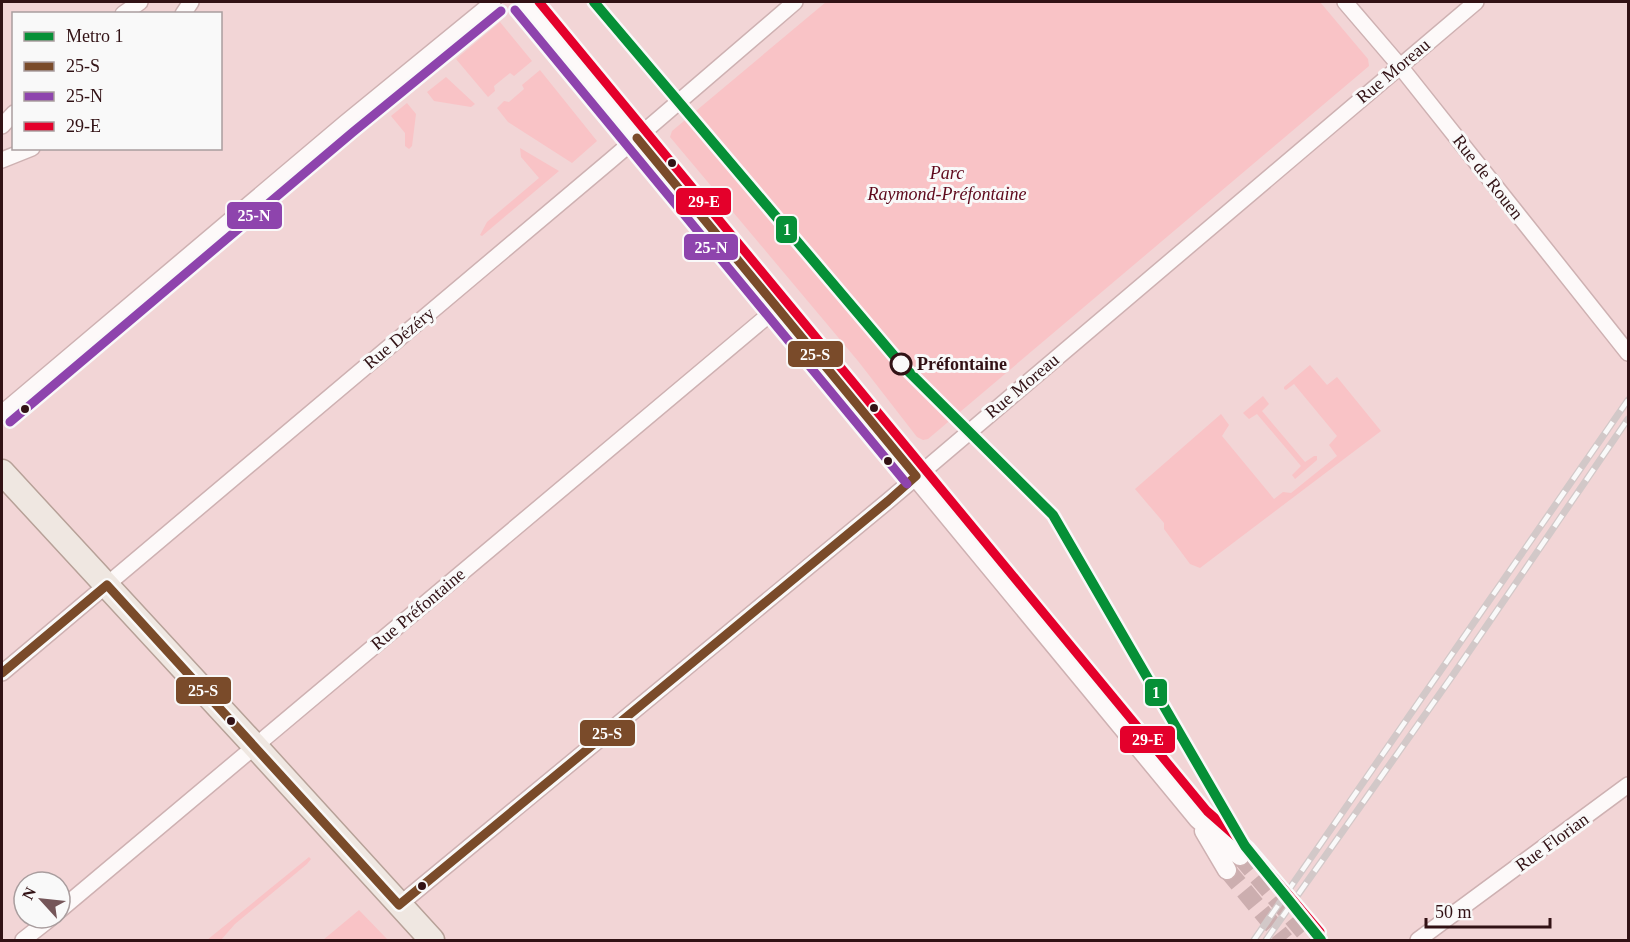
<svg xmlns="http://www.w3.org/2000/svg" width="1630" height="942" font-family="'Times New Roman',serif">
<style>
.green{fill:#f9c3c6}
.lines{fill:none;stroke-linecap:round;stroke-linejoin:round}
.tertiary-tunnel{stroke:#ccaeaf;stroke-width:18;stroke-dasharray:18 9;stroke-linecap:butt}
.minor-casing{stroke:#ceb1b2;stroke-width:18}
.tertiary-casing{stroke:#ceb1b2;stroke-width:21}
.primary-casing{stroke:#b7a198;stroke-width:27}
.minor{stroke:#fdf9f9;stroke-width:15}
.tertiary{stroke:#fdf9f9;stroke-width:18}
.primary{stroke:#efe7e1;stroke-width:24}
.rail-casing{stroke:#d2c8c8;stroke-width:7}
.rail{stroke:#f9f9f9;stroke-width:4.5;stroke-dasharray:14;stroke-linecap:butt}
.bus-1-casing{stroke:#f9f9f9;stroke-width:14}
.bus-2-casing{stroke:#f9f9f9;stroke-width:14}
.bus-3-casing{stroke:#f9f9f9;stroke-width:14}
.bus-1{stroke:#7a4b2a;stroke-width:9}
.bus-2{stroke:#8e44ad;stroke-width:9}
.bus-3{stroke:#e4002b;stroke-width:9}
.metro-1-casing{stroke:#f9f9f9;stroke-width:15}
.metro-1{stroke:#069037;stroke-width:10}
.bus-dot{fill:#321215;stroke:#f9f9f9;stroke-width:2}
.stop-dot{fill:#f9f9f9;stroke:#321215;stroke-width:3}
.labels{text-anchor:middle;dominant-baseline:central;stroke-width:6;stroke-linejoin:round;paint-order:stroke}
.street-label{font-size:18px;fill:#321215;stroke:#f9f9f9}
.park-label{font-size:18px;font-style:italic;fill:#5e081b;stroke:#f9f9f9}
.stop-label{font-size:18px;font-weight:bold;fill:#321215;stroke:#f9f9f9;text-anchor:start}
.line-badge{stroke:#f9f9f9;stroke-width:2}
.badge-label{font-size:16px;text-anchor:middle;font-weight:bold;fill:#fff}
</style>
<rect width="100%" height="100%" fill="#f2d5d6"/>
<path class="green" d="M826,2H1320L1368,59L1369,66L928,439L923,440L917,437L858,361L670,137L672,131Z
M500,22L532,61L514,76L510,73L494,86L495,91L488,97L456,59Z
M540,70L597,141L572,163L508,122L497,108L504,101L509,102L524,89L522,85Z
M446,77L475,104L471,107L434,101L427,92Z
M407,103L416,114L412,146L409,149L405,146V133L391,116Z
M520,148L559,171L482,236L480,235L487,222L539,178L521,157Z
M1310,365L1327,385L1337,377L1381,431L1200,568L1190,564L1164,529V523L1135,489L1221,414L1229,425L1222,436L1274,499L1283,492L1291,493L1337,456L1329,445L1337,436L1294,384L1286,390L1284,389V387Z
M1263,396L1269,404L1262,411L1305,462L1314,456H1317V460L1295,479L1292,475L1301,466L1257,414L1249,419L1243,413Z
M309,857L311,859L307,864L235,924L221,940H207Z
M359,910L388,940H323Z"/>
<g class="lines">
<path class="tertiary-tunnel" d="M1240,856L1311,940
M1227,870L1285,940"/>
<defs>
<path id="minor" d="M1345,2L1399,65L1628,353
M123,14L140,2
M183,14L191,2
M2,126L14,113
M2,160L32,148
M2,413L345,123L493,2
M2,673L611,160L795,2
M399,905L888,501L1476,2
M60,910L777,308
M23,940L51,918
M1418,940L1628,785"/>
<path id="tertiary" d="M524,2L1198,819L1240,856
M1204,831L1227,870"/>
<path id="primary" d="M2,472L255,746L432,940"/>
</defs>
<use href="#minor" class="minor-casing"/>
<use href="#tertiary" class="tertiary-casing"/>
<use href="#primary" class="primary-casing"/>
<use href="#minor" class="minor"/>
<use href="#tertiary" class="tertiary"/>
<use href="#primary" class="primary"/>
<defs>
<path id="rail" d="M1254,940L1628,400
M1266,940L1453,675L1628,419"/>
</defs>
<use href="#rail" class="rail-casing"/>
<use href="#rail" class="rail"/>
<defs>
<path id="bus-1" d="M2,673L107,585L399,905L888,501L916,476L637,138"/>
<path id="bus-2" d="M515,10L907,484
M10,422L353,132L501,11"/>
<path id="bus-3" d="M539,2L1207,811L1249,848L1320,932"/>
</defs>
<use href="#bus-1" class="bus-1-casing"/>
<use href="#bus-2" class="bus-2-casing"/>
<use href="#bus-3" class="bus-3-casing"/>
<use href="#bus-1" class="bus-1"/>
<use href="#bus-2" class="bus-2"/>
<use href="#bus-3" class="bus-3"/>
<defs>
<path id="metro-1" d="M594,2L901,364L1053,515L1245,846L1321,940"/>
</defs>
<use href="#metro-1" class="metro-1-casing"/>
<use href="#metro-1" class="metro-1"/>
</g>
<g class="bus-dot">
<circle cx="672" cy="163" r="5"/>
<circle cx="874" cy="408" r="5"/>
<circle cx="25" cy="409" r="5"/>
<circle cx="888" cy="461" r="5"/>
<circle cx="231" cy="721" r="5"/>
<circle cx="422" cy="886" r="5"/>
</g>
<circle class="stop-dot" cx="901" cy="364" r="10"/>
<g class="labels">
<g class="street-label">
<text transform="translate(1393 71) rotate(-40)">Rue Moreau</text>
<text transform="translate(1488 177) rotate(52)">Rue de Rouen</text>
<text transform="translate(399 338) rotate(-40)">Rue Dézéry</text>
<text transform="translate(1022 386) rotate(-40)">Rue Moreau</text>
<text transform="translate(418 609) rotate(-40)">Rue Préfontaine</text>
<text transform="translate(1552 842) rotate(-36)">Rue Florian</text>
</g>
<g class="park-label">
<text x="947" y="173">Parc<tspan x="947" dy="21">Raymond-Préfontaine</tspan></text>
</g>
<g class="stop-label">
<text x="917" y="364">Préfontaine</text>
</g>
</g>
<g class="line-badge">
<rect x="675" y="187" width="57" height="29" rx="6" fill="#e4002b"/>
<rect x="226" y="201" width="57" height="29" rx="6" fill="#8e44ad"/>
<rect x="775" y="215" width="23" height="29" rx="6" fill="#069037"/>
<rect x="683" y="233" width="56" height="28" rx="6" fill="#8e44ad"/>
<rect x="787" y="340" width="57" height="28" rx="6" fill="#7a4b2a"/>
<rect x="175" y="676" width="57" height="29" rx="6" fill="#7a4b2a"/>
<rect x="1144" y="678" width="24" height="29" rx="6" fill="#069037"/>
<rect x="579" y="719" width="57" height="28" rx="6" fill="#7a4b2a"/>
<rect x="1119" y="725" width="57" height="29" rx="6" fill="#e4002b"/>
</g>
<g class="badge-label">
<text x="704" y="207">29-E</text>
<text x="254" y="221">25-N</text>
<text x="787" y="235">1</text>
<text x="711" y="253">25-N</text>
<text x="815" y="360">25-S</text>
<text x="203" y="696">25-S</text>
<text x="1156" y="698">1</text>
<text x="607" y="739">25-S</text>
<text x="1148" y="745">29-E</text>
</g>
<rect width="1630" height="942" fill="none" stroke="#321215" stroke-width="6"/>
<rect x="12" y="12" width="210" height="138" fill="#f9f9f9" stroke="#a99d9e" stroke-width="1.5"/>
<rect x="24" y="32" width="30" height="9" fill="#069037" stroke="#a99d9e" stroke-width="1.5"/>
<text x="66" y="42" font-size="18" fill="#321215">Metro 1</text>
<rect x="24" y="62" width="30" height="9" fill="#7a4b2a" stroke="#a99d9e" stroke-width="1.5"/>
<text x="66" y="72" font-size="18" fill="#321215">25-S</text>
<rect x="24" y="92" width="30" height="9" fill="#8e44ad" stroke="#a99d9e" stroke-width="1.5"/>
<text x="66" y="102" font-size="18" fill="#321215">25-N</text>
<rect x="24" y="122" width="30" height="9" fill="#e4002b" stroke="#a99d9e" stroke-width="1.5"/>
<text x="66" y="132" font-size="18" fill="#321215">29-E</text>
<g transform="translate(42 900) rotate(297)"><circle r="28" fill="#f9f9f9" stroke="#a99d9e" stroke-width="1.5"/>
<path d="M0-4.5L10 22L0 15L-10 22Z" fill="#755659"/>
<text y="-9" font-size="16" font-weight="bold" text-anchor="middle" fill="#321215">N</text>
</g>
<path d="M1426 918v9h124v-9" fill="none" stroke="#321215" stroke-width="3"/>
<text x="1435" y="918" font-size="18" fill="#321215" stroke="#f9f9f9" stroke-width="4.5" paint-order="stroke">50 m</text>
</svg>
